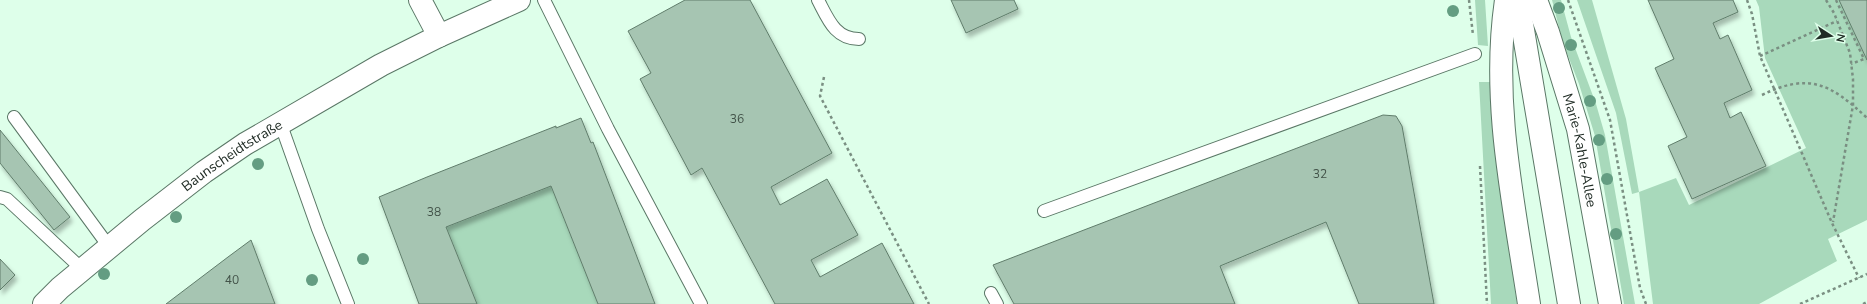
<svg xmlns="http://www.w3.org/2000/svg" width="1867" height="304" font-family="'Nunito Sans',sans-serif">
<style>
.green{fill:#a8d9bb}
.building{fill:#a6c5b2;stroke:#607d6b;filter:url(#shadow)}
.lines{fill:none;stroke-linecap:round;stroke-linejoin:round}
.service-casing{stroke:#5a7766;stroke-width:14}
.minor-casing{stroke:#5a7766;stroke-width:24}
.tertiary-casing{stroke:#5a7766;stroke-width:24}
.path{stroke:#7a8f82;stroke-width:2.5;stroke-dasharray:3 3;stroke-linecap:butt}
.service{stroke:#fff;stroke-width:12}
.minor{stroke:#fff;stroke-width:22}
.tertiary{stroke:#fff;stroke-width:22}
.tree{fill:#649d82}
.labels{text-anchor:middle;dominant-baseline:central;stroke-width:3;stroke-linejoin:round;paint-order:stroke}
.number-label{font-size:12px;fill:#425248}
.street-label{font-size:14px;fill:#202c25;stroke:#deffea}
</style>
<defs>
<filter id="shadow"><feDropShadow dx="2.5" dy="4.5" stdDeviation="2" flood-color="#0004"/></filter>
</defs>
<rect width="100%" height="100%" fill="#deffea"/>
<path class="green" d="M1475,0H1485L1488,46L1478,45Z
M1552,0H1561L1571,37L1596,104L1605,135L1635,304H1624L1595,136L1579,84L1563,43Z
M1577,0H1592L1626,119L1639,192L1676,178L1689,205L1806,148L1765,58L1759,7L1756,0H1839L1867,60V220L1828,239L1837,261L1759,304H1653L1639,192L1632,194L1616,113Z
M1479,82H1490L1493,122L1517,304H1491Z
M551,186L598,304H477L446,227Z"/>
<path class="building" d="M685,0H750L832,153L771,187L780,205L827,179L858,235L811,260L820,277L882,243L914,304H775L702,168L691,175L640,79L651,73L628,31Z
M951,0H1014L1018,9L966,33Z
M1648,0H1733L1738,12L1713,23L1720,39L1728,35L1752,90L1724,103L1730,118L1741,112L1766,166L1692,199L1668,146L1687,137L1655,68L1674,59Z
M1839,0H1867V60Z
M1383,115L1396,116L1402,126L1434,304H1359L1326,222L1220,266L1235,304H1014L993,265Z
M581,118L591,143L593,142L655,304H598L551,186L446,227L477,304H419L379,197L427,177L556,126V128Z
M0,130L70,217L54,230L0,163Z
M251,240L275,304H166L228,257Z
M0,259L15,275L0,290Z"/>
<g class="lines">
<defs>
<path id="service" d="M544,0L608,129L701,304
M818,0C828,19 835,39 859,39
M14,117L110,248
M281,125L318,229L348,304
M0,197L7,199L83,270
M1044,211L1475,54
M991,293L997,304"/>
<g id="minor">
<path d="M420,0L439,36"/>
<path id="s1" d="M44,304L60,288L142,220L204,172L245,144L381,65L439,36L519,0"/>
</g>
<g id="tertiary">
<path d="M1506,0C1491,102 1514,204 1529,304"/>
<path d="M1518,0L1569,304"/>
<path id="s2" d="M1536,0L1548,32L1578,129L1610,304"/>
</g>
</defs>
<use href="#service" class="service-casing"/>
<use href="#minor" class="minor-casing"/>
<use href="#tertiary" class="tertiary-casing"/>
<path class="path" d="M1469,0L1473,35
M1568,0L1610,120L1640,288L1646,304
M1747,0L1752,14L1760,56L1832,223L1859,278
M1826,0L1834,13L1850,53L1853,79V105L1833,222
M1836,0L1864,59L1851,64
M1760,56L1837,21
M824,77L820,96L929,304
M1762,95C1809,72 1831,84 1867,118
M1480,166L1487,304
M1800,304L1867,274
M1863,304L1867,302"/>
<use href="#service" class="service"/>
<use href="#minor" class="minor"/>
<use href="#tertiary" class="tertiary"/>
</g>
<g class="tree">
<circle cx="1559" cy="8" r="6"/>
<circle cx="1453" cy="11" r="6"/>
<circle cx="1571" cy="45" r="6"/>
<circle cx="1590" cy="101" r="6"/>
<circle cx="1599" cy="140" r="6"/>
<circle cx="258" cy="164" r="6"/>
<circle cx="1607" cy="179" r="6"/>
<circle cx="176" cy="217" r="6"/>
<circle cx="1616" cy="234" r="6"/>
<circle cx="363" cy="259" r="6"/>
<circle cx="104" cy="274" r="6"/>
<circle cx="312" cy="280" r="6"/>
</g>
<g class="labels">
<g class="number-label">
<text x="737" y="119">36</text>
<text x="1320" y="174">32</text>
<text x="434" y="212">38</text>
<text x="232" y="280">40</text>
</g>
<g class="street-label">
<text stroke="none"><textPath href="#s2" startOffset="157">Marie-Kahle-Allee</textPath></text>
<text stroke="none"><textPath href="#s1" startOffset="240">Baunscheidtstraße</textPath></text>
</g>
</g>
<g transform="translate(1831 36) rotate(102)" stroke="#deffea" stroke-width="3" paint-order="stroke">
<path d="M0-3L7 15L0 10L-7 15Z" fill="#202c25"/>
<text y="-6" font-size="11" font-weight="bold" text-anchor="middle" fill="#202c25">N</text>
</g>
</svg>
